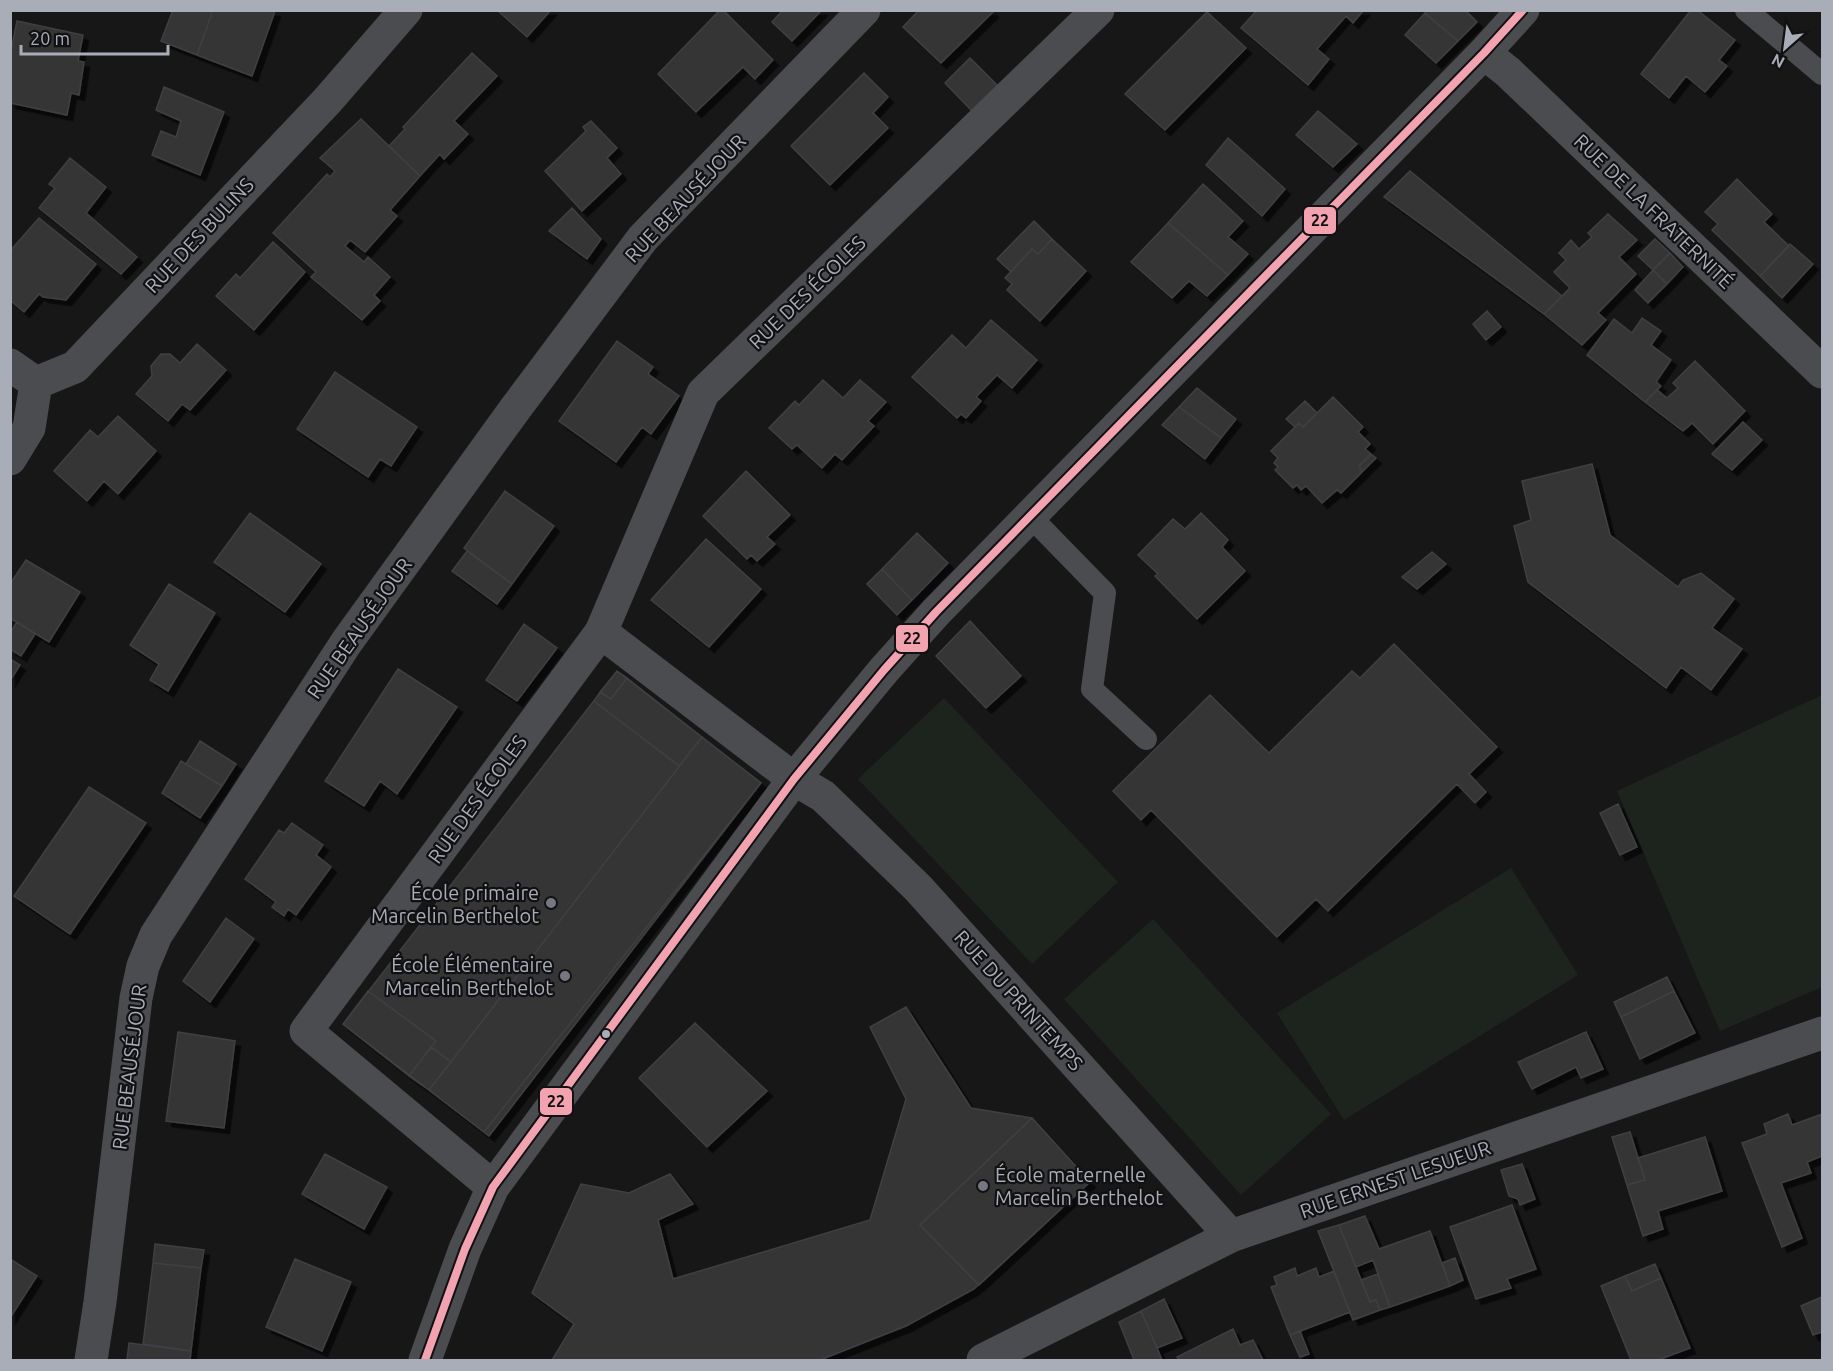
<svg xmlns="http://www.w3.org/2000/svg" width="1833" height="1371" font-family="Ubuntu,sans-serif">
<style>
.green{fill:#1d241e}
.building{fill:#353536;stroke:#3f4043;stroke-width:1.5;filter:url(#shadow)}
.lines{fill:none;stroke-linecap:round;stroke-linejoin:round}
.service{stroke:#4b4c50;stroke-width:22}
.pedestrian{stroke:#4b4c50;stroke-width:33}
.minor{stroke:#4b4c50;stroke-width:33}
.bus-1-casing{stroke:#111113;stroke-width:12}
.bus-1{stroke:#f3a3af;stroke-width:8}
.poi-dot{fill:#757880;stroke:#111113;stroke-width:2}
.bus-dot{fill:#a8adb8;stroke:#111113;stroke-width:2}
.labels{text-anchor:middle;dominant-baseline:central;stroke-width:4.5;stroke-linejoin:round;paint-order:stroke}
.street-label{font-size:20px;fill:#a8adb8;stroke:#111113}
.poi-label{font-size:20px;fill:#a8adb8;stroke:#111113;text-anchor:end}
.line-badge{stroke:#111113;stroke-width:2}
.pale-badge-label{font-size:16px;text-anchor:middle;font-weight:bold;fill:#111}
</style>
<defs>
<filter id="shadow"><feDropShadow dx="5.5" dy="5.5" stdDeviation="0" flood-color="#0009"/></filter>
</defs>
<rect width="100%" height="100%" fill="#171717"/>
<path class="green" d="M1822,695V987L1720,1031L1617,791Z
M944,698L1118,882L1032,964L858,779Z
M1511,868L1578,975L1344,1120L1277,1013Z
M1153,919L1331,1114L1241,1195L1064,999Z"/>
<path class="building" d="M173,10H213L197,55L161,41Z
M213,10L275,11L252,76L197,55Z
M497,10H551L527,37Z
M720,10H723L773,60L755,79L743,67L696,112L658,74Z
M783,10H822L792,41L772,22Z
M919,10H991L993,12L941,63L903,27Z
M1257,10H1364L1353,23L1346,16L1317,49L1329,59L1308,85L1241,28Z
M1427,10H1465L1477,22L1458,41L1425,13Z
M1691,10H1697L1735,40L1719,60L1727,66L1705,92L1686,76L1669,98L1641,74Z
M1207,12L1246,48L1165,130L1125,94Z
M1425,13L1458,41L1436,63L1405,35Z
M17,21L83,35L78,61L84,62L79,95L71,93L67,115L10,103V56Z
M472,53L497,76L454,121L468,134L444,159L440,154L420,176L389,146L405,129L403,127Z
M970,58L999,87L973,112L945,83Z
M864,73L888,97L873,113L888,128L830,185L791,146Z
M164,87L224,112L200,175L152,155L161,131L176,137L181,121L156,110Z
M1318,111L1357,144L1333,167L1296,135Z
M361,119L420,176L390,210L397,216L365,252L350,240L345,246L364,262L368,257L390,277L374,295L380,301L362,320L311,277L316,272L273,233L327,174L330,177L335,171L320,158Z
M591,121L617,148L607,158L621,174L582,211L545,171L586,131L583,127Z
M1228,138L1285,189L1262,216L1206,165Z
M70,158L106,187L86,213L137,257L121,274L39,208L55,188L49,184Z
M1410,171L1562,296L1544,314L1384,197Z
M1737,179L1772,214L1764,222L1789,246L1760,276L1712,230L1718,224L1705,212Z
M1203,184L1243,221L1228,237L1248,254L1228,275L1168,223Z
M572,208L601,239L587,259L549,231Z
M1608,214L1637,240L1619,257L1636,274L1598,313L1606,320L1582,345L1544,314L1570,288L1554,272L1566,260L1559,253L1571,240L1579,249L1592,237L1588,233Z
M39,218L96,264L66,300L43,297L39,294L24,312L10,300V251Z
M1034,221L1052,239L1038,254L1032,249L1011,272L997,259Z
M1168,223L1228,275L1207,296L1189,281L1172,298L1131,262Z
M1052,239L1086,271L1040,321L1007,290L1012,284L1005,278L1032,249L1038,254Z
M1655,239L1670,253L1653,270L1638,256Z
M273,242L305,272L254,330L216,296L236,274L240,278Z
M1790,244L1813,264L1782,298L1760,276Z
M1670,253L1683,267L1667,284L1653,270Z
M1653,270L1667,284L1648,303L1635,290Z
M1487,311L1501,327L1486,340L1473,324Z
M1642,318L1661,331L1651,345L1671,360L1656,382L1661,386L1645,402L1587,355L1614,319L1632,333Z
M991,320L1037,360L1012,388L997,375L976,397L981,401L966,418L961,414L957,418L912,377L952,335L966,348Z
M617,341L653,367L648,374L679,396L651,434L642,427L616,462L559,421Z
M197,344L226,370L190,410L182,404L168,421L136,394L152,376L151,366L161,354H170L180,363Z
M1695,361L1745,411L1713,444L1692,423L1683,431L1645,402L1657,390L1667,398L1678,388L1673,383Z
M335,372L417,427L391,466L380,459L368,477L297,429Z
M823,380L843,398L860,380L886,402L868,421L874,426L842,460L835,454L822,468L797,445L792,449L769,428L795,401L799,405Z
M1197,388L1236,419L1221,438L1179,407Z
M1333,397L1363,427L1358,432L1370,444L1365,449L1371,454L1359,466L1362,472L1341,493L1337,490L1322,503L1306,486L1301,490L1297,485L1293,488L1275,470L1278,467L1274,463L1278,458L1271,451L1299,423L1303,427Z
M1305,401L1317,413L1303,427L1299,423L1295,427L1286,419Z
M1179,407L1221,438L1205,459L1162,425Z
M118,416L156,451L118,494L104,481L87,501L54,471L90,430L98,437Z
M1743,422L1762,440L1732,470L1712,454Z
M1371,454L1376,458L1362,472L1359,466Z
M1592,464L1610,535L1678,587L1683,580L1701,573L1734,599L1712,628L1742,649L1711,690L1681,667L1666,688L1528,582L1514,526L1531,520L1522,481Z
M746,471L790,515L767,537L775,544L757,561L751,555L747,559L703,516Z
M505,491L554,526L512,584L464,548Z
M250,513L321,564L285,612L214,562Z
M1201,513L1228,540L1222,547L1245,571L1197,619L1155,576L1158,574L1138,555L1173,519L1185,529Z
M917,533L948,563L912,600L882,569Z
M706,539L761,589L709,647L651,600Z
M467,551L512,584L497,604L452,571Z
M1432,552L1446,564L1417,589L1402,577Z
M26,560L80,592L49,642L10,618V584Z
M882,569L912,600L897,615L867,584Z
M169,584L215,613L168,691L150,680L159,664L130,645Z
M970,621L1021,676L986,708L936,656Z
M17,622L35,634L21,656L10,649V633Z
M524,624L557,648L517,701L486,680Z
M1394,644L1497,747L1469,774L1486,792L1475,803L1457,784L1328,911L1316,899L1277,937L1151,810L1141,820L1113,791L1210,695L1269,753L1352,671L1360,678Z
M10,659L20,665L10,681Z
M398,669L457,707L397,794L380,781L364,806L325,781Z
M617,671L627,678L611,699L600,692Z
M617,671L761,783L484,1132L343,1024Z
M627,678L702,737L679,766L594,701L600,692L611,699Z
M702,737L761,783L489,1136L429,1090Z
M200,741L236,764L222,786L186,764Z
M181,761L222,786L200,818L162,793Z
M89,787L146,823L70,934L14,896Z
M1618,804L1637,847L1620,855L1600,813Z
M292,823L323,845L316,855L331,867L296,915L288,909L284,916L272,907L276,902L245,879L279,830L284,833Z
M226,918L254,939L210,1002L183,981Z
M1667,977L1674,991L1621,1017L1614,1002Z
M368,991L436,1041L409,1076L343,1024Z
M1674,991L1695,1033L1640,1059L1621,1017Z
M906,1007L971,1108L1032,1118L1090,1182L974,1289L906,1326L820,1360H552L574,1324L532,1293L581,1184L629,1193L670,1174L693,1204L658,1220L673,1279L870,1220L906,1099L870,1027Z
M695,1023L767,1091L707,1147L639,1078Z
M178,1032L235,1041L224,1128L166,1121Z
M1586,1032L1603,1069L1581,1078L1576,1067L1532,1089L1518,1062Z
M431,1047L451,1062L429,1090L409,1076Z
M1788,1114L1792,1125L1822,1114V1156L1807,1162L1811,1173L1781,1183L1802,1238L1782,1247L1742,1143L1767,1134L1764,1124Z
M1032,1118L1090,1182L979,1285L920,1225Z
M1630,1132L1645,1180L1627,1185L1612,1137Z
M1705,1137L1722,1191L1658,1211L1663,1229L1643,1236L1627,1185L1645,1180L1638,1158Z
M325,1154L387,1187L364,1229L302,1194Z
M1522,1164L1535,1199L1520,1205L1518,1199L1509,1196L1501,1170Z
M1512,1205L1536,1269L1507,1279L1511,1288L1476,1299L1450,1227Z
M1365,1216L1379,1249L1430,1231L1450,1286L1390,1307L1373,1260L1356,1267L1339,1225Z
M1339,1225L1370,1302L1376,1300L1380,1310L1353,1320L1318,1231Z
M155,1244L204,1250L201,1268L153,1263Z
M1455,1258L1463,1280L1450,1286L1442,1263Z
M10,1259L37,1276L10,1318Z
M295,1259L351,1282L322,1351L266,1327Z
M153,1263L201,1268L191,1351L143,1344Z
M1655,1264L1661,1278L1632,1291L1625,1276Z
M1295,1268L1297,1276L1316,1268L1319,1277L1334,1271L1350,1312L1290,1335L1271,1287L1277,1285L1274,1277Z
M1378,1274L1390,1307L1380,1310L1376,1300L1370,1302L1361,1280Z
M1625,1276L1632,1291L1661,1278L1690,1348L1658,1360H1631L1601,1286Z
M1822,1297V1332L1813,1335L1801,1306Z
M1164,1299L1182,1338L1157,1348L1141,1311Z
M1141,1311L1157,1348L1162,1360H1134L1119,1322Z
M1233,1329L1240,1345L1253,1340L1263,1360H1179L1177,1357Z
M1300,1331L1309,1354L1300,1357L1290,1335Z
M129,1343L191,1351L190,1360H127Z"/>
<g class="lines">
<path class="service" d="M1746,10L1822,74
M1029,515L1105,593L1092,689L1146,739"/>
<path class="pedestrian" d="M601,632L794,779"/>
<path class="minor" d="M1484,53L1508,72L1822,372
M10,365L36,383
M10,459L29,428L36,383L75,367L327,101L406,10
M794,779L823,796L918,888L1231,1236
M493,1187L306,1031L601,632L703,393L1098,10
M91,1360L100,1302L136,998L143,966L156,935L346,643L515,409L643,238L864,10
M425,1360L465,1249L493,1187L794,779L884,670L936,612L1484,53L1523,10
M983,1360L1231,1236L1822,1033"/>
<defs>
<path id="bus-1" d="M425,1360L465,1249L493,1187L794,779L884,670L936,612L1484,53L1523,10"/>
</defs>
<use href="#bus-1" class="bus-1-casing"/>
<use href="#bus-1" class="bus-1"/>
</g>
<g class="poi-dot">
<circle cx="551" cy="903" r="6"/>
<circle cx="565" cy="976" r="6"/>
<circle cx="983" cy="1186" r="6"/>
</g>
<circle class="bus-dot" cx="606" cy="1034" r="5"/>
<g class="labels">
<g class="street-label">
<text transform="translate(685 198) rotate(-47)">RUE BEAUSÉJOUR</text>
<text transform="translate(1654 211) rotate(44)">RUE DE LA FRATERNITÉ</text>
<text transform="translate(199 235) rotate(-47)">RUE DES BULINS</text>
<text transform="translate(807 292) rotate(-44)">RUE DES ÉCOLES</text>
<text transform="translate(359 628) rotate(-55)">RUE BEAUSÉJOUR</text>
<text transform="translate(477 799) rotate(-54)">RUE DES ÉCOLES</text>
<text transform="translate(1019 1000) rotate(48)">RUE DU PRINTEMPS</text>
<text transform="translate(129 1067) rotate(-83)">RUE BEAUSÉJOUR</text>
<text transform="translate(1395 1179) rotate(-19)">RUE ERNEST LESUEUR</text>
</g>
<g class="poi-label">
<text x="539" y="892">École primaire<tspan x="539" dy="23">Marcelin Berthelot</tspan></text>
<text x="553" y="964">École Élémentaire<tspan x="553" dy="23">Marcelin Berthelot</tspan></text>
<text x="995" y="1174" text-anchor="start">École maternelle<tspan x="995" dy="23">Marcelin Berthelot</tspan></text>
</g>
</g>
<g class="line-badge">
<rect x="1303" y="206" width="34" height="29" rx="6" fill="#f3a3af"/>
<rect x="895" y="624" width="34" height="29" rx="6" fill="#f3a3af"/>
<rect x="539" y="1087" width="34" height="29" rx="6" fill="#f3a3af"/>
</g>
<g class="pale-badge-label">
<text x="1320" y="226">22</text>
<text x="912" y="644">22</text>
<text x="556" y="1107">22</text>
</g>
<rect width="1833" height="1371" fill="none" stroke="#a8adb8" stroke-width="24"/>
<g transform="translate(1785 48) rotate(208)" stroke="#111113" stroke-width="4.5" paint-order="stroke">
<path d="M0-4.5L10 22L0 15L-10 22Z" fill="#a8adb8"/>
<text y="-9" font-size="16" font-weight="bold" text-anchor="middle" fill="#a8adb8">N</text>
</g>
<path d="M21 45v9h147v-9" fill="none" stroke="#a8adb8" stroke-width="3"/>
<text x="30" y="45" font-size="18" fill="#a8adb8" stroke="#111113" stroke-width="4.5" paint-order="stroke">20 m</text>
</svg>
